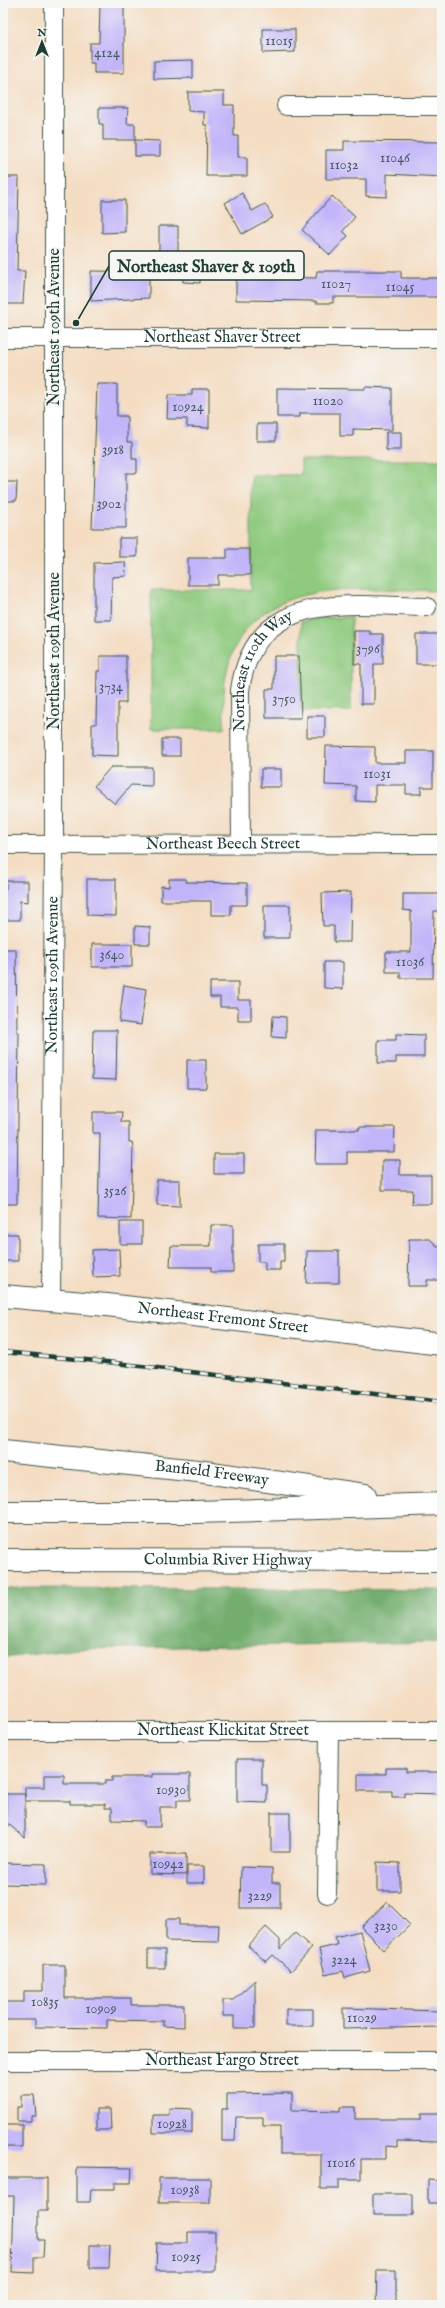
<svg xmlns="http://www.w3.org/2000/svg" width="445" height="2308" font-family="'IM FELL English',serif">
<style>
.green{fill:#8fca7f;stroke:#57845a}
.forest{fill:#73ae6e;stroke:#497651}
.building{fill:#c2b4f9}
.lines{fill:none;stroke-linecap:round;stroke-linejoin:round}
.street-casing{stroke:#3f5549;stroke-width:20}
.secondary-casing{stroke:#3f5549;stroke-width:24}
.highway-casing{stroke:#3f5549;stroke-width:24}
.street{stroke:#fff;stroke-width:18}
.secondary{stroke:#fff;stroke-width:22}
.highway{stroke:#fff;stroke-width:22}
.rail-casing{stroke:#1f3d34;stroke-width:4.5}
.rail{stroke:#f6f6f2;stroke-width:3;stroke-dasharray:9;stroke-linecap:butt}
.labels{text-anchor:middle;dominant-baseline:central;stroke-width:4;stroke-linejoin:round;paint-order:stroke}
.number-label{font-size:14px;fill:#485b65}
.street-label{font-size:16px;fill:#1f3d34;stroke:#f6f6f2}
.leader{fill:none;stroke:#1f3d34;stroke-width:1.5}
.callout-dot{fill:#1f3d34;stroke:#f6f6f2;stroke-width:1.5}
.callout{fill:#f6f6f2;stroke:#1f3d34;stroke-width:1.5}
.callout-label{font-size:17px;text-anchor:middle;font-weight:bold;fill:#1f3d34}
</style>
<rect width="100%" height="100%" fill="#f6f6f2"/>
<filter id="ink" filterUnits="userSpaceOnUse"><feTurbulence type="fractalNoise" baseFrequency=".025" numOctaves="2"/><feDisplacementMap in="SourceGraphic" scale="8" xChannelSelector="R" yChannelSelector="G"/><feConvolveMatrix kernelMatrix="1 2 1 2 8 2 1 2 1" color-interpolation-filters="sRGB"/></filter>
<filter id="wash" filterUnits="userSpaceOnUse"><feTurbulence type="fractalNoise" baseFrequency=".012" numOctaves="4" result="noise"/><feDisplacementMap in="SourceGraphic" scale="16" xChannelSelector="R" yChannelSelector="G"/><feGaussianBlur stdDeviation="0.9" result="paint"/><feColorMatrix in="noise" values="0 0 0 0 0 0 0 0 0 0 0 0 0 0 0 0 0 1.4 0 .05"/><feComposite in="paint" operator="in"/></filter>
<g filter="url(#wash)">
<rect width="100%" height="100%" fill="#f4ddc3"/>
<path class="green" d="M301,460H442V591C360,590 244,570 225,680C223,696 224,713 224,729H151V590H251V475H301Z
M351,617V711H301V622L320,618Z"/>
<path class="forest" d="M20,1588L442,1590V1642L78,1649L3,1658V1589Z"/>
<g id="blocks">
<path class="building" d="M100,3H124V73H94V63H90V43H99Z
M263,29H295V52L263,53Z
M193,60V78L154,79V61Z
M188,92H224V105H234V136H238V157H247V176H206L207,125H204V112L188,111Z
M99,108H128L127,124H135V140H103V124H99Z
M135,140L160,141V156H135Z
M344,141L442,142V177L387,174V197L366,196V179H326V150H344Z
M3,177H19L17,271H25L23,304H3Z
M242,193L252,211L265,204L273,217L242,234L225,203Z
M332,196L355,217L343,231L348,236L330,255L302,230Z
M102,200H125V232L102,233Z
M159,226H178V253H159Z
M183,260H200V283L183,282Z
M231,260H255L256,277L316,278L317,271H401V278H442V297H333V303H316V301L236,300V277H231Z
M91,271L149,272V298L91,301Z
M97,384H117V416H127V442H132V459H137V473H126V528H92Z
M365,387L392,388V430L353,429V436H340V413H300V417H277V388L365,389Z
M192,389H209V428L187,427V419H167L168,395H192Z
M257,424H276V441H257Z
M386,432H401V450H386Z
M3,482H17L16,501H3Z
M119,538H137V557H119Z
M227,549H250V575H218V585H188V558H227Z
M125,562L126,576L112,577L111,620H94V563Z
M354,631H370V634H383V664H374V704H361V664H354Z
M416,634H442V664H416Z
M100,656H126V703H118V756L92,755V724H96L97,671H100Z
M274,656H299L301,718H266V689H274Z
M307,716H325V737H307Z
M162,739H180V756H162Z
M326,746L375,747V763H406V751H433V787H421V794H406V785H375V802L356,801V786L325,785Z
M111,767H152V786L131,785L115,804L94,786Z
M261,769H281V787H261Z
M87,879H116V916L87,915Z
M169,879H186V882L247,883V905H231V915H211V901H161V886L169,887Z
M6,881H28V902L20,901V920H3V889H6Z
M351,892L350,942H334V926H323L322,893Z
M403,894H442V911H434L433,978H400V972H386V952H411V911L403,910Z
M264,905H290V938H264Z
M135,926L150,927V944H135Z
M92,944H132V967H92Z
M3,949H16L17,1032H19L17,1204H3Z
M324,962H343V989L324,988Z
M210,982H238V1000H251V1020H238V1007H220V997H210Z
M124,985L146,989L141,1025L119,1022Z
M273,1016L286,1017V1038L272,1037Z
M93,1030H117L116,1080L92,1079Z
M396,1034L424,1035V1057H396V1063H378V1040H396Z
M187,1060H206V1088H187Z
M93,1112H122L121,1122H129V1142H132L133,1147L131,1219L98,1218L100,1133H93Z
M359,1127H395L394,1152H347V1164H315L316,1130H359Z
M214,1154H244V1174H214Z
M382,1160H400V1175H431V1204H412L413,1190H382Z
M157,1180H180V1206L157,1205Z
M120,1222H142V1244H120Z
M211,1225H233V1272H211V1267H170L171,1246H211Z
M3,1234H18V1261H3Z
M409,1239H430L438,1247H442V1280H427V1286H408Z
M258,1244H284V1262H280V1270H265V1262H258Z
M119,1249L120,1276L93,1277L92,1250Z
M307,1251H339V1283H306Z
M237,1759H262V1785H267V1803L237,1802Z
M386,1768H406V1772H442V1794L405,1793V1797H392V1791H358V1774H386Z
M152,1774H190V1800H177V1807H160V1827H144V1821L112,1820V1808H105V1804H70V1801H25V1787H44V1775H64V1784H105V1781H112V1777H152Z
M6,1794H25V1838L6,1822Z
M271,1813H290V1852H271Z
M150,1854H186V1875L150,1874Z
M377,1862L400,1863V1891H377Z
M3,1863L46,1864V1885L3,1884Z
M187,1866H204V1883H187Z
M241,1867L272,1868V1883H280V1908H240Z
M387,1902L410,1925L384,1950L361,1927Z
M166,1919H179V1925H219L218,1942L166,1941Z
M266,1927L280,1940V1949L295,1933L312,1948L291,1971L273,1955L266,1962L248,1946Z
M360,1931L370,1971L345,1978L343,1971L325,1975L319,1949L337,1945L335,1937Z
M148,1950H165V1968H148Z
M43,1965H65V1998H131V2005H184V2027L163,2026V2021L107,2020V2028L35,2027V2020H3V2002H24V1991H43Z
M255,1980V2028H234V2016H223V2000H233Z
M343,2008L439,2011V2027L343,2029Z
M286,2009H313V2026H286Z
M292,2093V2110L340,2111V2107H355V2119H421V2114H442V2142L397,2141V2147L386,2146V2159H361V2179H339V2189H321V2154H280V2126H263V2117H236L235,2141H222V2109H227V2094Z
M21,2095H34L36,2116H31V2121H17V2107H21Z
M169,2108L192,2109V2133H153V2115H169Z
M96,2109H110L111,2130H96Z
M3,2125H22V2147H3Z
M77,2167L132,2168L131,2183H115V2189H91L90,2202H77Z
M5,2178H47V2211H38V2240H44L43,2257H34V2273L12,2272L14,2196H5Z
M159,2178H210V2203H159Z
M428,2180L442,2181V2203H428Z
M373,2194H413V2215H373Z
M188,2232H215V2271H156L157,2243H188Z
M90,2245H110L109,2268H90Z
M377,2270H396V2305H376Z"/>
</g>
</g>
<g filter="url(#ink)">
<use href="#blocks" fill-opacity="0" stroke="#3f5549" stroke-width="1"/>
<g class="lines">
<defs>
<g id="street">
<path d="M286,106H442"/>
<path id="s1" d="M3,338H442"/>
<path id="s2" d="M241,844L240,690C255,587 351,606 427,607"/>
<path id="s3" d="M3,845L442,844"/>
<path id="s4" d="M51,1299L54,845V3"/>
<path id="s5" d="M3,1731H442"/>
<path d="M327,1894L329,1731"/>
<path id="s6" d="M3,2061H442"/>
</g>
<g id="secondary">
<path id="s7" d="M3,1296L107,1305L442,1344"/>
</g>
<g id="highway">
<path id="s8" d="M3,1451L198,1471L365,1495"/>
<path d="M3,1512H196L442,1504"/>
<path id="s9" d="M3,1560L442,1561"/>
</g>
</defs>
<use href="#street" class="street-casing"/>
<use href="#secondary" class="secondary-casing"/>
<use href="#highway" class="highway-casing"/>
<use href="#street" class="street"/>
<use href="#secondary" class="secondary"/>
<use href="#highway" class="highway"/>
<defs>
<path id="rail" d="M3,1352L107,1362L442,1402"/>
</defs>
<use href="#rail" class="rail-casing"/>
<use href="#rail" class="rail"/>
</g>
</g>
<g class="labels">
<g class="number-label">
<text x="279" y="41">11015</text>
<text x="107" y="53">4124</text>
<text x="395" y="158">11046</text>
<text x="344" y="165">11032</text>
<text x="336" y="284">11027</text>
<text x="400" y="287">11045</text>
<text x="328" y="401">11020</text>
<text x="188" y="407">10924</text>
<text x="113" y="450">3918</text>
<text x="109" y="504">3902</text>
<text x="368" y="649">3796</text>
<text x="111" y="687">3734</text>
<text x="284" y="699">3750</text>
<text x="377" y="774">11031</text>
<text x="112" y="955">3640</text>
<text x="410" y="962">11036</text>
<text x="115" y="1191">3526</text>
<text x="171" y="1790">10930</text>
<text x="168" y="1864">10942</text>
<text x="260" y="1896">3229</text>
<text x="386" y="1926">3230</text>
<text x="344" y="1960">3224</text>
<text x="45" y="2002">10835</text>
<text x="101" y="2009">10909</text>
<text x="362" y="2018">11029</text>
<text x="172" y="2124">10928</text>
<text x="341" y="2163">11016</text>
<text x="185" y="2190">10938</text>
<text x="186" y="2257">10925</text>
</g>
<g class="street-label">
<text transform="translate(55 327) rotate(-90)">Northeast 109th Avenue</text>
<text stroke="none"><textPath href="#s1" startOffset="219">Northeast Shaver Street</textPath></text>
<text transform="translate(55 651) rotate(-90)">Northeast 109th Avenue</text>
<text stroke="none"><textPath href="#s2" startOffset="181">Northeast 110th Way</textPath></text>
<text stroke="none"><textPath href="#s3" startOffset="220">Northeast Beech Street</textPath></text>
<text stroke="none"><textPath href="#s4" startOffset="324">Northeast 109th Avenue</textPath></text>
<text stroke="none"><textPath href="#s7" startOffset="221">Northeast Fremont Street</textPath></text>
<text stroke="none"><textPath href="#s8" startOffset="210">Banfield Freeway</textPath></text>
<text stroke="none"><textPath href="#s9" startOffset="225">Columbia River Highway</textPath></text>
<text stroke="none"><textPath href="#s5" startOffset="220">Northeast Klickitat Street</textPath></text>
<text stroke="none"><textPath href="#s6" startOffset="219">Northeast Fargo Street</textPath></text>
</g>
</g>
<path class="leader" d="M76 323L109 266"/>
<circle class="callout-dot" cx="76" cy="323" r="4"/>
<rect class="callout" x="109" y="251" width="195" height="29" rx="4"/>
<g class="callout-label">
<text x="206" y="272">Northeast Shaver &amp; 109th</text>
</g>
<rect width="445" height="2308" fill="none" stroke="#f6f6f2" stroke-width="16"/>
<g transform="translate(42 42)" stroke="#f6f6f2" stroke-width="3" paint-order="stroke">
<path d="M0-3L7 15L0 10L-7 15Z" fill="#1f3d34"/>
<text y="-6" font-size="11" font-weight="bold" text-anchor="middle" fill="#1f3d34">N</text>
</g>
</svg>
